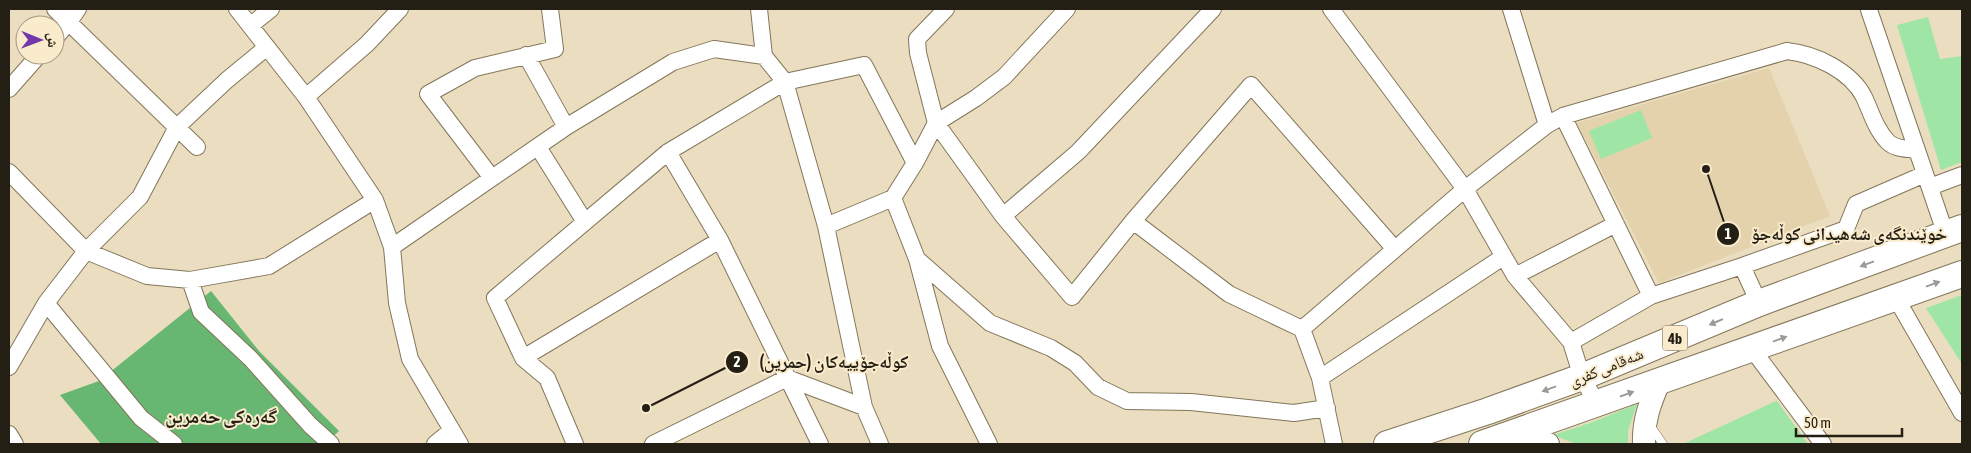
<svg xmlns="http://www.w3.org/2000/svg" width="1971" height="453" font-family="'Asap Condensed','Noto Naskh Arabic',sans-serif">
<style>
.built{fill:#e3d2ac}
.green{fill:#9fe6a6}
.forest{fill:#67b772}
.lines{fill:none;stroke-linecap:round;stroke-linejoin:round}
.service-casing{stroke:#83765a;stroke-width:9}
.minor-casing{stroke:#83765a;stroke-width:18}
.secondary-casing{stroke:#83765a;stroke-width:24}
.trunk-casing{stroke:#83765a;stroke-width:28}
.service{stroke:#fff;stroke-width:8}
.minor{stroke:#fff;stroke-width:16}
.secondary{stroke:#fff;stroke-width:22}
.trunk{stroke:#fff;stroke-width:26}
.oneway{fill:#9c9a95}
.labels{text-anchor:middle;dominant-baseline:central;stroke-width:4;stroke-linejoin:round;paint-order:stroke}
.shield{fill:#f9ebcc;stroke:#645c4b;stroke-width:1}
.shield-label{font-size:15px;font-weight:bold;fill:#241f14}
.street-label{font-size:16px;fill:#241f14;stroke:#f9ebcc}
.quarter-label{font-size:19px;font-weight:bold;fill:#241f14;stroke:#f9ebcc}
.leader{fill:none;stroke:#241f14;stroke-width:2}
.callout-dot{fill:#241f14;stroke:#f9ebcc;stroke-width:2}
.mark-label{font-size:15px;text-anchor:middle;font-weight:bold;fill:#fff}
.callout-label{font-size:18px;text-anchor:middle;font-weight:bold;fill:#241f14;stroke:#f9ebcc;stroke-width:4;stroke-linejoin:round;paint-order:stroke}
</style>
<rect width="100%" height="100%" fill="#ebddbf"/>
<path class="built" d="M1769,68L1830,216L1659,283L1577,123Z"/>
<path class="green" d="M1928,17L1940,59L1962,56V162L1941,170L1897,25Z
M1641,110L1652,138L1601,159L1589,131Z
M1962,295V364L1926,308Z
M1777,401L1808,444H1683L1776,401Z
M1637,404L1628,431V444H1576L1553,435L1590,423Z"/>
<path class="forest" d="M211,291L259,351L339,431L325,444H101L60,395L99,381Z"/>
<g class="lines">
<defs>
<path id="service" d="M1650,425L1663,444"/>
<path id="minor" d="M55,9L197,147
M237,9L306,97L375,200L392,247L397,303L410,359L460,444
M759,9L764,56L785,82L826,226L864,407L880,444
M1067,9L1004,77L976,98L936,123L1003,216L1072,297L1133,221L1251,85L1394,248
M1331,9L1465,189L1515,276L1571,342L1582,377L1597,404
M1511,9L1547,125
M1869,10L1946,235
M251,25L271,9
M55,38L69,22L78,9
M526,55L566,127
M9,89L39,55
M306,97L367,44L400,9
M1563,116L1651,296
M538,147L585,222
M668,152L720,240L820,444
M9,172L86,251L147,276L190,280L269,266L375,200
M492,178L428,94L475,68L555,49L550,9
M1930,187L1962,175
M893,198L917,259L940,346L989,444
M1003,216L1078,152L1213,9
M1133,221L1229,294L1302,329
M826,226L893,198L915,163L936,123L918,53L917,39L946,9
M392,247L566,127L673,62L714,49L764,56
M917,259L990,323L1051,348L1075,363L1098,387L1127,401L1191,402L1294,413L1327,408
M1742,266L1759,303
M1515,276L1616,224
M190,280L201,312L251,359L310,425L331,444
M1896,298L1962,413
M46,303L141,418L174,444
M1571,342L1651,296L1742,266L1846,229L1856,204L1925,174
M1752,349L1823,444
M523,358L720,240
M9,367L46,303L86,251L140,197L177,127L227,80L267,47
M1320,378L1503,257
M9,434L15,444
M435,444L452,430
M575,444L547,378L523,358L495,298L668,152L785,82L864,65L915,163
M653,444L787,378L864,407
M1334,444L1320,378L1302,329L1465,189L1547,125L1563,116L1787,51C1815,54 1851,71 1864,97C1871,112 1876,130 1888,142C1895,149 1907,149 1917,150"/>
<path id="secondary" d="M1504,437L1529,438L1548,444
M1644,444C1643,421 1650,403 1659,382"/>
<path id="trunk" d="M1387,444L1488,411L1582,377L1759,303L1962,228
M1482,444L1962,274"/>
</defs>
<use href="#service" class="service-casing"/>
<use href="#minor" class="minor-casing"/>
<use href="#secondary" class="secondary-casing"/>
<use href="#trunk" class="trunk-casing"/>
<use href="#service" class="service"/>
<use href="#minor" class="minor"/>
<use href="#secondary" class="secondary"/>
<use href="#trunk" class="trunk"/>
</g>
<defs><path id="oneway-solid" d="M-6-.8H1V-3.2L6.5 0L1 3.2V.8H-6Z" transform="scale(1.25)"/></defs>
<g class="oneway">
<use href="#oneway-solid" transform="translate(1867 264) rotate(160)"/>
<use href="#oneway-solid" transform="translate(1933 284) rotate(-20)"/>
<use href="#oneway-solid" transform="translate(1716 322) rotate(157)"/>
<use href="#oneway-solid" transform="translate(1780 339) rotate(-20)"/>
<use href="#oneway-solid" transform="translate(1549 389) rotate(160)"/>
<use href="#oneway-solid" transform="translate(1627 394) rotate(-20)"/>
</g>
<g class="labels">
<rect class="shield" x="1662.5" y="325.5" width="25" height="25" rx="4"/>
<g class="shield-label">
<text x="1675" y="338">4b</text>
</g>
<g class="street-label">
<text transform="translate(1606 367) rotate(-22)">شەقامی کفری</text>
</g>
<g class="quarter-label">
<text x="221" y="416">گەرەکی حەمرین</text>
</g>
</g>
<path class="leader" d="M1706 169L1728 234M646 408L737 362"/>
<g class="callout-dot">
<circle cx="1706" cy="169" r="5"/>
<circle cx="646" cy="408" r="5"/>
<circle cx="1728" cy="234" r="12"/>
<circle cx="737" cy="362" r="12"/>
</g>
<g class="mark-label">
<text x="1728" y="239">1</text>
<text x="737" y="367">2</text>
</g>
<g class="callout-label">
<text x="1849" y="240">خوێندنگەی شەهیدانی کوڵەجۆ</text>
<text x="834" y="368">کوڵەجۆییەکان (حمرین)</text>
</g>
<rect width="1971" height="453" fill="none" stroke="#241f14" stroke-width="20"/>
<g transform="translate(40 40) rotate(91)"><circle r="24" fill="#f9ebcc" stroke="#a49982"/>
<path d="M0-4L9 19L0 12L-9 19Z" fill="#7337ac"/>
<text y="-8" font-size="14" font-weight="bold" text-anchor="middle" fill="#241f14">ش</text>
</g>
<path d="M1796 428v8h106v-8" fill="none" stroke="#241f14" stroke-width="2.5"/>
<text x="1804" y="428" font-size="15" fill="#241f14" stroke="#f9ebcc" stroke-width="4" paint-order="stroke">50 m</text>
</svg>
